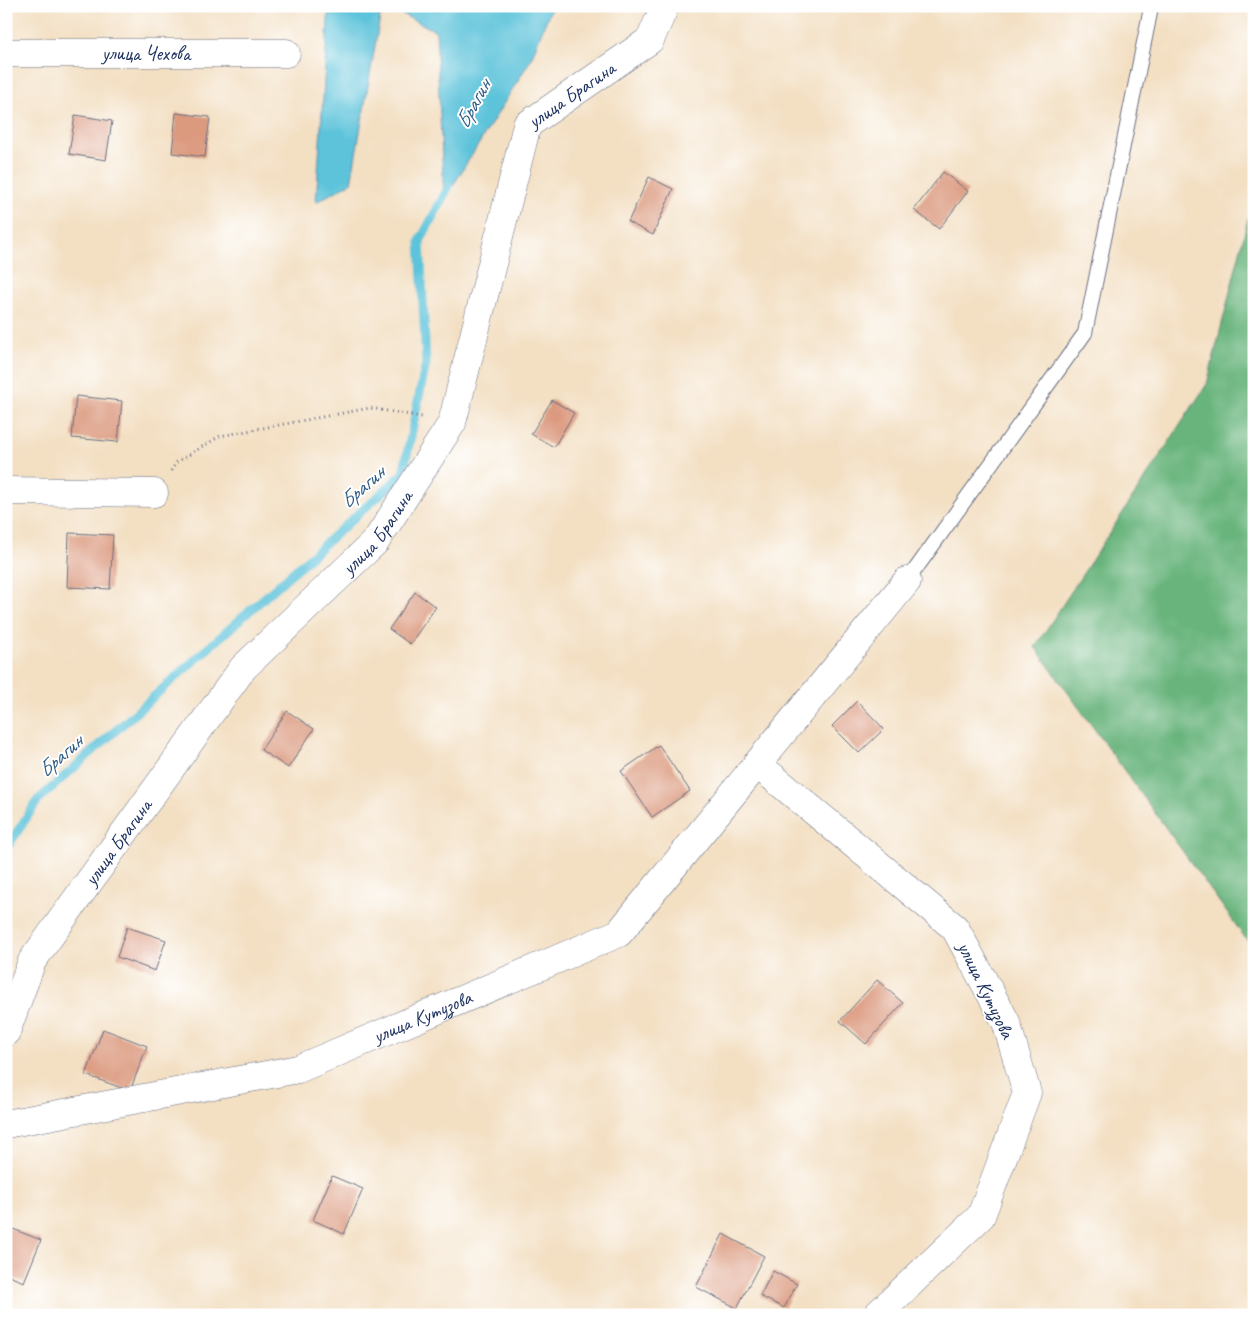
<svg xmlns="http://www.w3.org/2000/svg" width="1260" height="1321" font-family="Caveat,sans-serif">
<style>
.forest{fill:#68b47c;stroke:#42726d}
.water{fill:#5dc3da;stroke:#3c799c}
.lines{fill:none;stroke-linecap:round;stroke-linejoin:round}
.stream{stroke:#5dc3da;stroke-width:9}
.building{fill:#db997e}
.lane-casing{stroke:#676d81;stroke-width:16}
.street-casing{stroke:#676d81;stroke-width:29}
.path{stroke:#676d81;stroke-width:3;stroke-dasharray:1 4;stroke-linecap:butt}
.lane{stroke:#fff;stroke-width:14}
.street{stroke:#fff;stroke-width:28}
.labels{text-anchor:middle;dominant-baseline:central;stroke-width:4;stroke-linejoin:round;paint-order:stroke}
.street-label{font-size:20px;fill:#1b2f5e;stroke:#fff}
.water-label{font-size:21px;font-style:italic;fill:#2f5b83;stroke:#fff}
</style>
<rect width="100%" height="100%" fill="#fff"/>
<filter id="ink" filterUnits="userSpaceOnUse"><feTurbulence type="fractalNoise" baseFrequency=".02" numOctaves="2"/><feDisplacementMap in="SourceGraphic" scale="10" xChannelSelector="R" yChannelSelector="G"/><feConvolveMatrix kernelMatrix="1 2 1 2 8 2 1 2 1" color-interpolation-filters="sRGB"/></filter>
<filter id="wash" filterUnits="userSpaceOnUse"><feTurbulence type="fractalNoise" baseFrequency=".0096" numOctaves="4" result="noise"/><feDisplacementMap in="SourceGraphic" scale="20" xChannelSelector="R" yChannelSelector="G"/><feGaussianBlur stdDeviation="1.12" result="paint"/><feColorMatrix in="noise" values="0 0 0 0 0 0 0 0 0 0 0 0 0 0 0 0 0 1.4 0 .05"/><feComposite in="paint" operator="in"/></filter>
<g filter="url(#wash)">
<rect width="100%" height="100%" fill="#f3dfc2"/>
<path class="forest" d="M1254,195V950L1035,647L1207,384Z"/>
<path class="water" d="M329,6H382L351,183L316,202Z
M385,6H552L530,61L444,200L436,31Z"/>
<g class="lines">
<path class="stream" d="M6,849L38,800L403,474L426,363L420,241L449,186"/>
</g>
<g id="blocks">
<path class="building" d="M176,113L210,117L205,157L172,153Z
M75,115L112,121L106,160L69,154Z
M943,172L968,191L939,229L914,210Z
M649,177L673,189L653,235L628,222Z
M76,396L122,401L118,442L72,438Z
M552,400L574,413L554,447L531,434Z
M69,533L113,535L110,589L67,587Z
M415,592L436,607L410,644L389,629Z
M857,701L884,729L859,753L832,726Z
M287,711L314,729L288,768L261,750Z
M659,745L690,791L652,817L621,771Z
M127,927L166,940L155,971L117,957Z
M877,980L903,1003L866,1044L840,1021Z
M103,1029L147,1046L130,1091L86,1075Z
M332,1176L363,1189L344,1234L313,1220Z
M8,1227L41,1240L24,1282L6,1275V1232Z
M723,1234L764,1256L737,1308L696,1287Z
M773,1271L797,1284L784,1308L760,1296Z"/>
</g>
</g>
<g filter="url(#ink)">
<use href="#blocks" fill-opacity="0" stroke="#676d81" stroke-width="1"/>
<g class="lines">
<defs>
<path id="lane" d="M907,581L1085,333L1150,13L1149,6"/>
<g id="street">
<path id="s1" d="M6,53H286"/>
<path d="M6,491L154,493"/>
<path id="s2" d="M6,1032L32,961L243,668L376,541L452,423L527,125L650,40L665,6"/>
<path id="s3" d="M6,1124L298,1069L619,933L757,764"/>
<path d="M877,1315L981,1216L1027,1093L1006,1022L955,928L757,764L907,581"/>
</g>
</defs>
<use href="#lane" class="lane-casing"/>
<use href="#street" class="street-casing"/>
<path class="path" d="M171,471L177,462L220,436L370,408L422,417"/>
<use href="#lane" class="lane"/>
<use href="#street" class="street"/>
</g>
</g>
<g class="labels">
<g class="street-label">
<text stroke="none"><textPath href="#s1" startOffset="140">улица Чехова</textPath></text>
<text stroke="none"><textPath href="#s2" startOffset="1122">улица Брагина</textPath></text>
<text stroke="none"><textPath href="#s2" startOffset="628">улица Брагина</textPath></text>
<text stroke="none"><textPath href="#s2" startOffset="222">улица Брагина</textPath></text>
<text transform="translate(986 990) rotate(64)">улица Кутузова</text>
<text stroke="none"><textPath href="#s3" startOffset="432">улица Кутузова</textPath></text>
</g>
<g class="water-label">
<text transform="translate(473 104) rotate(-62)">Брагин</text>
<text transform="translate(362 487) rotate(-42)">Брагин</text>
<text transform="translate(60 756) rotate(-42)">Брагин</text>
</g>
</g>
<rect width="1260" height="1321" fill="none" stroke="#fff" stroke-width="25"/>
</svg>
